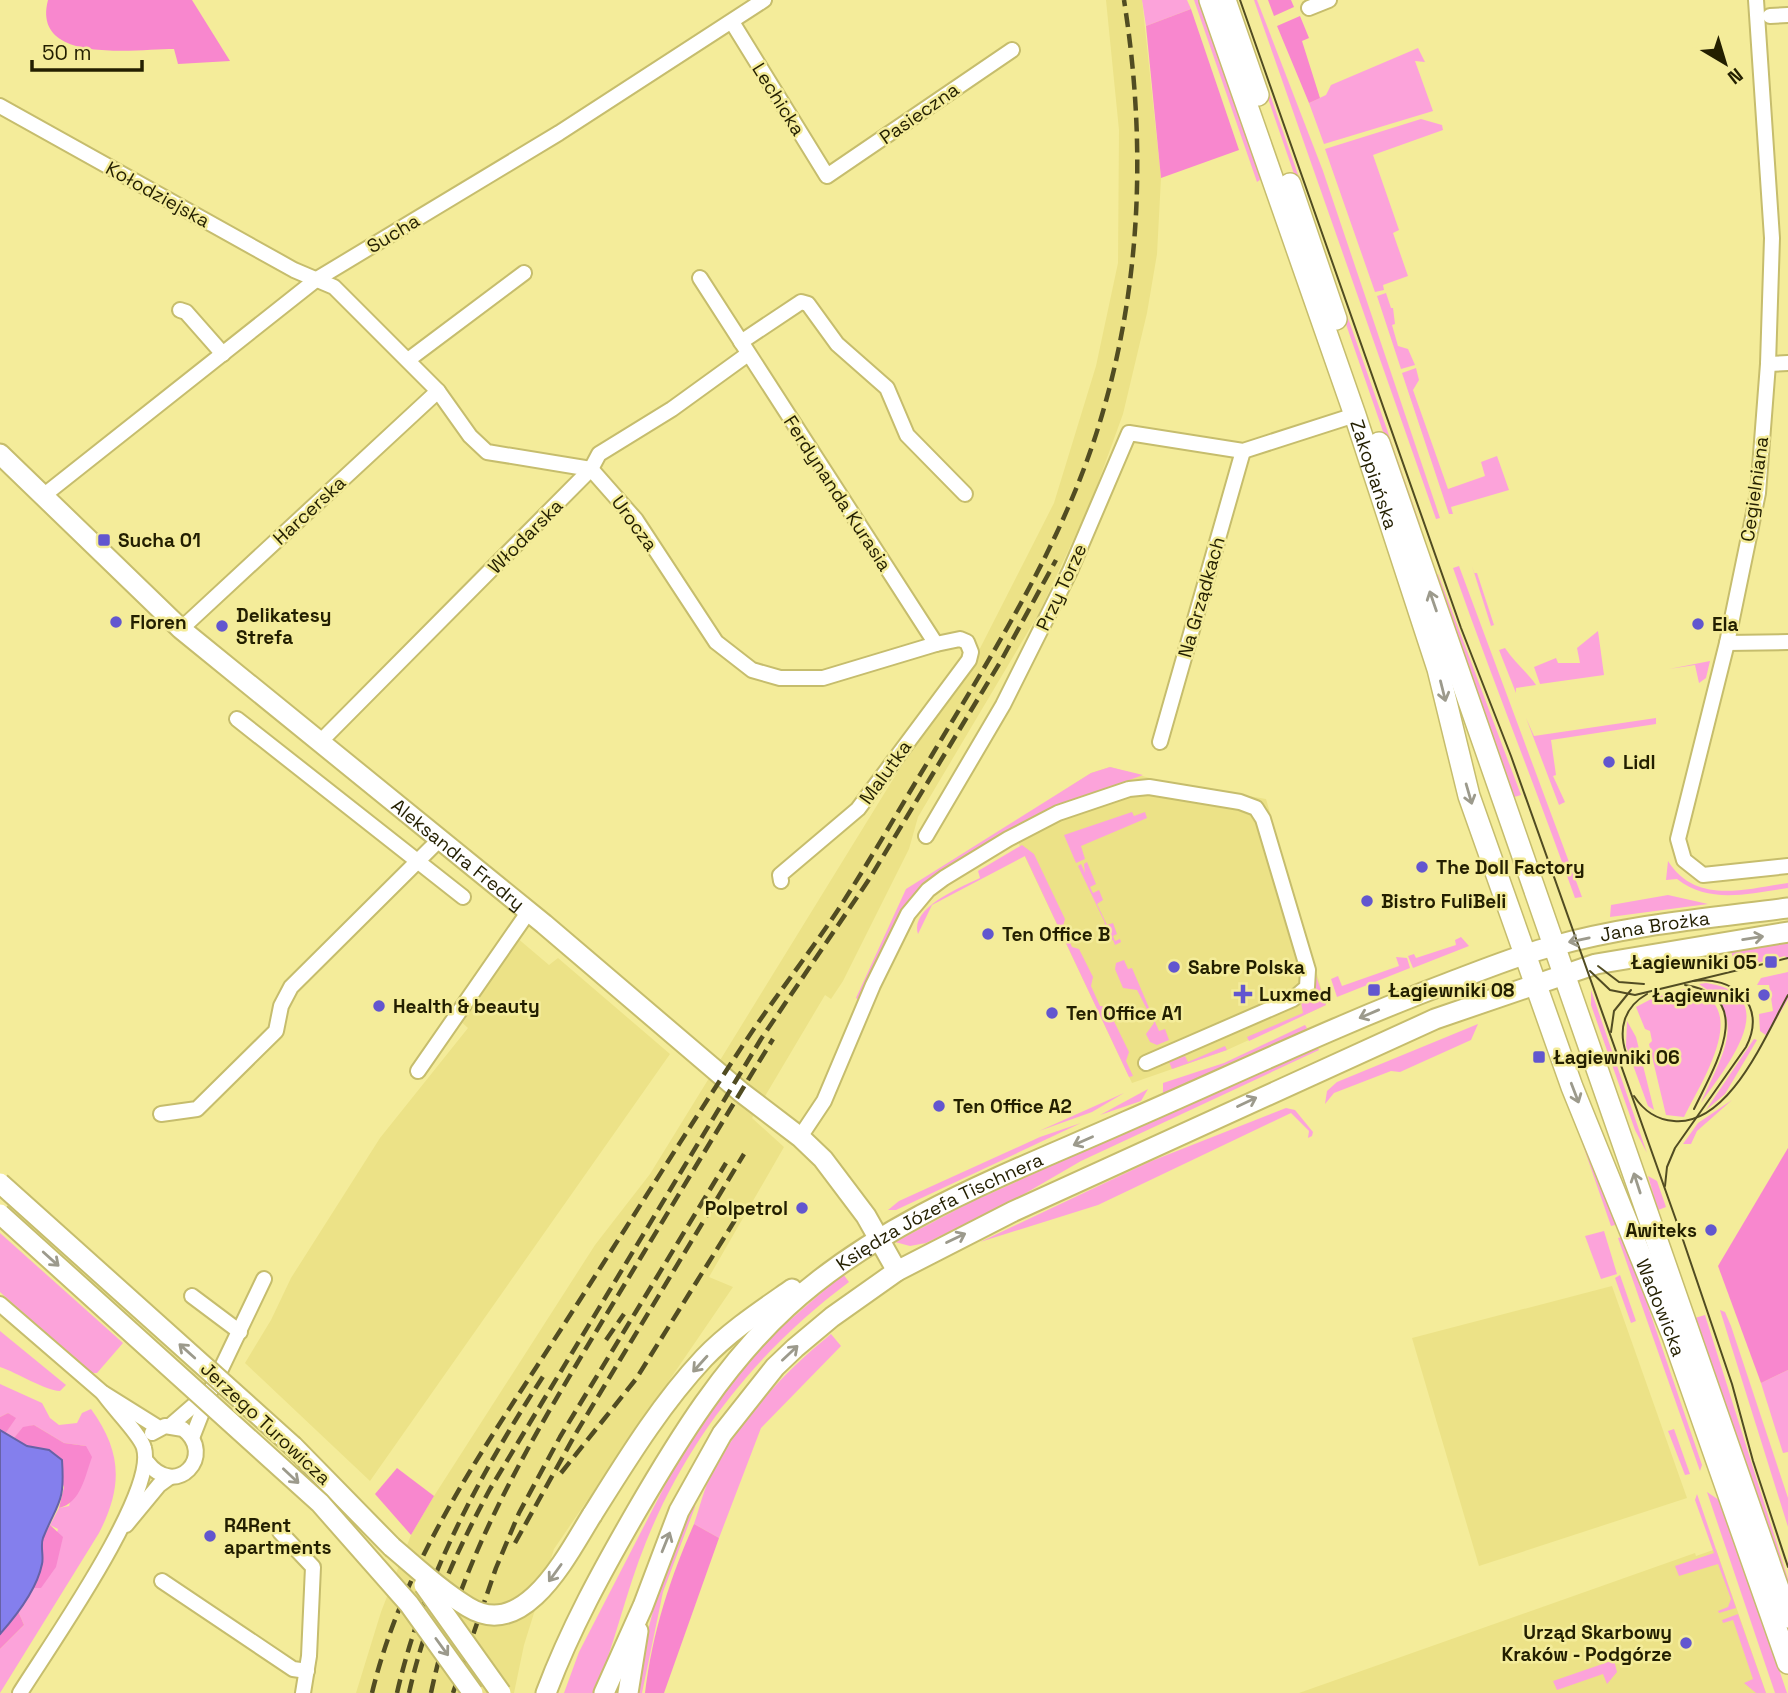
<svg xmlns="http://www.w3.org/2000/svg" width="1788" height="1693" font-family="'Space Grotesk',sans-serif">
<rect width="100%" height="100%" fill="#f4ec9a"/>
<g fill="#ece287">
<polygon points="1106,0 1142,0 1161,178 1157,254 1147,313 1123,414 1091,502 1039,613 918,817 909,849 843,981 831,999 825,995 752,1118 784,1147 709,1277 733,1287 554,1549 524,1645 514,1693 356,1693 381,1612 411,1535 434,1496 595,1245 650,1174 908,755 970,668 1054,503 1096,366 1118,263 1119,130"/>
<polygon points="1110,767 1157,780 1266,799 1326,1005 1227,1050 1132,1083 1010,825 1091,773"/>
<polygon points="516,937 549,965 558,958 670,1054 370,1481 245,1363 271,1320 291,1278 380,1138 468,1028 458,1019"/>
<polygon points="1612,1286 1687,1498 1479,1566 1412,1338"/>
<polygon points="1716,1549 1766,1693 1299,1693 1695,1553 1696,1556"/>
</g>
<g fill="#fca3da">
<polygon points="1142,0 1187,0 1191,9 1146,26"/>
<polygon points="1194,0 1201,0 1264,177 1257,182"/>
<polygon points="1234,0 1237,0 1420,524 1415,524"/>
<polygon points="1254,0 1257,0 1323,171 1440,518 1436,519"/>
<polygon points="1418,48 1425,62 1415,61 1433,111 1324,144 1309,103 1326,95 1331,85"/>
<polygon points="1421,119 1442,125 1443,130 1373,155 1399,230 1393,233 1408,276 1383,285 1384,290 1375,292 1325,149"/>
<polygon points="1386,293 1391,308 1393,308 1395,324 1392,325 1398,346 1408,349 1415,365 1401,369 1377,296"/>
<polygon points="1416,368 1419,380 1413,390 1448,489 1485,476 1481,462 1497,456 1509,490 1451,507 1453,514 1449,514 1402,373"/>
<path d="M1459,566L1582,897L1575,898C1536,788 1492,679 1453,568Z"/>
<polygon points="1472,566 1474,573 1477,573 1494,625 1491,626"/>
<polygon points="1438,574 1521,795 1511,798 1436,576"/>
<polygon points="1598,631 1604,675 1540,684 1534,667 1556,658 1558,663 1580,663 1577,648"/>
<path d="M1505,648C1515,663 1527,672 1536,685L1516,688V693L1499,650Z"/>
<polygon points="1710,661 1706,678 1699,683 1695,665 1669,669"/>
<polygon points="1526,718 1534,736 1656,718 1656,724 1551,740 1556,775 1553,776 1565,802 1559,805"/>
<polygon points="1110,767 1143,775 1039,813 928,879 901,909 859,1000 856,998 906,889 1091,773"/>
<polygon points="1132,812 1134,816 1145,812 1147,818 1081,846 1085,859 1076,863 1064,835"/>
<path d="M1022,845L1034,854L1065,919L1063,926L1072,947L1079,949L1093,977L1091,986L1100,1006L1107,1007L1129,1052L1126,1061L1133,1076L1129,1077L1025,856L932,905L918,934C909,907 964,886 980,878L978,871Z"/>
<path d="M1668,861C1696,905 1744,889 1788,883V888C1750,893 1710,905 1677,879L1666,880Z"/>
<polygon points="1087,862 1096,884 1090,887 1093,893 1099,890 1103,900 1097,904 1107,925 1113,923 1117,934 1113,936 1115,941 1120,939 1121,942 1115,945 1113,940 1102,942 1098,935 1105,923 1078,866 1081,864 1085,873 1084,864"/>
<polygon points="1668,895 1708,904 1610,917 1611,905"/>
<polygon points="1461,937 1469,946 1413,968 1408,956 1414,954 1416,958 1456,945 1455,940"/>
<polygon points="1788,941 1788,960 1785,956 1736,968 1731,951"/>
<polygon points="1396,957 1407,958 1410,968 1337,997 1331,979 1338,976 1342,986 1399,966"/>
<polygon points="1124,960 1128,969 1132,968 1159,1031 1165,1029 1169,1040 1157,1045 1150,1042 1146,1034 1154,1023 1137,990 1123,988 1115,969 1116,963"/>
<polygon points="1312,964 1326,1005 1249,1041 1247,1037 1303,1013 1301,1002 1315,985"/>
<polygon points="1788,972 1788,999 1767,1036 1760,1031 1759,1014 1773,1011 1769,985 1757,985 1761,978"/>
<path d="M1706,983C1788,995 1724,1069 1701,1103C1720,1058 1751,1017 1699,984Z"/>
<path d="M1684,989C1757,999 1701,1082 1684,1117L1666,1115L1649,1044L1652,1041L1650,1031L1645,1029L1636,1007L1657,996Z"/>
<polygon points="1591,990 1647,1153 1635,1130 1591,1005"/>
<polygon points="1627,1021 1636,1037 1654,1110 1648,1106 1626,1046"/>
<polygon points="1478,1024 1471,1040 1400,1072 1391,1071 1334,1093 1325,1104 1327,1091 1337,1082"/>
<polygon points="1305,1025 1307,1028 1298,1035 1163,1093 1163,1083 1224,1063"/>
<polygon points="1754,1039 1757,1040 1725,1094 1706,1110"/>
<polygon points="1225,1046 1227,1050 1172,1069 1169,1062 1185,1056 1188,1062"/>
<polygon points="1317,1046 1319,1050 1081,1161 1012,1201 926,1243 910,1246 895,1242 969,1203"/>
<polygon points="1148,1089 1141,1101 1100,1115"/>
<polygon points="1124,1093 1092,1112 1039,1131"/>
<polygon points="1732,1100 1697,1131 1691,1144 1683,1144 1698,1123"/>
<polygon points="1286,1108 1295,1110 1313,1132 1312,1136 1308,1138 1309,1131 1291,1113 1098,1205 980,1242 1149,1162"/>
<polygon points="1081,1123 896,1210 888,1210 899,1201 1040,1137"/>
<polygon points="1577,1128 1581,1135 1619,1224 1611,1226"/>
<polygon points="1648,1176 1657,1181 1666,1207 1658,1210"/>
<polygon points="1662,1224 1695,1318 1705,1315 1788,1579 1788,1595"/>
<polygon points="1604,1231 1617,1274 1601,1279 1585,1236"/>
<polygon points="0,1233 123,1343 97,1373 91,1373 0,1292"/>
<polygon points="1624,1236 1702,1465 1700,1471 1618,1238"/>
<path d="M843,1274L849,1282C759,1349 688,1437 646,1542C626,1591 615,1643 595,1693H564L579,1652L691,1435L719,1396L768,1339Z"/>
<polygon points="1620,1275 1636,1321 1631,1323 1615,1278"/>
<polygon points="1720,1310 1725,1312 1731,1326 1788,1498 1788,1527"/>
<path d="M0,1331L66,1385L60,1391C44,1390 18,1373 0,1367Z"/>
<path d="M831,1334L841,1346L761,1428L719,1538L694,1524C700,1507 704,1488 712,1473C740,1420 785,1371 831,1334Z"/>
<polygon points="1788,1370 1788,1452 1783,1453 1761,1383"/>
<path d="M0,1384L42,1403L50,1418L59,1425L77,1423L82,1413L91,1409C122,1452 123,1486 99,1533L0,1693V1649L24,1625L18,1611L32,1588L41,1587L58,1529L50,1525L59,1508L69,1506L86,1446L64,1443L34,1425L23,1428L14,1438L5,1434L15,1418L8,1413L0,1417Z"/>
<polygon points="1674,1429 1690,1474 1685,1475 1668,1431"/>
<polygon points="1707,1492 1722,1502 1787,1693 1775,1693"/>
<polygon points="1697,1494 1736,1608 1719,1613 1718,1611 1728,1607 1731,1599 1718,1564 1679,1576 1675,1566 1714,1553 1695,1500"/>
<path d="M696,1495L695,1507L663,1592L642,1693H636C648,1615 665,1567 696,1495Z"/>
<polygon points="1738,1614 1766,1693 1756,1693 1744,1683 1753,1679 1733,1620 1723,1623 1722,1620"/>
<polygon points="1614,1660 1617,1672 1607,1684 1603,1674 1557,1690 1553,1681"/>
</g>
<g fill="#f887ce">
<path d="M48,0H192L230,61L178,64L174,49C136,49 31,65 48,0Z"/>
<polygon points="1268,0 1291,0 1294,7 1274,16"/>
<polygon points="1191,9 1239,150 1161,178 1146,26"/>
<polygon points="1300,16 1309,38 1302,41 1320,98 1309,103 1277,26"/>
<polygon points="1788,1148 1788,1370 1761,1383 1718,1266"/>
<polygon points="8,1413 16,1418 5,1434 0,1430 0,1417"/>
<path d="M34,1425L64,1443L86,1446L92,1457C85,1476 81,1503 59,1508L64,1487L49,1451L27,1446L14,1438L23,1427Z"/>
<polygon points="397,1468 434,1496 411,1535 375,1494"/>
<path d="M694,1524L719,1538L664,1693H645C652,1633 670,1578 694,1524Z"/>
<polygon points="50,1525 63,1537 56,1567 41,1588 32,1588 42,1564 42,1540"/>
<polygon points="18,1611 24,1625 0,1649 0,1634"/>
</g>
<path fill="#847fed" stroke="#6762a6" stroke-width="2" d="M0,1430L27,1446L49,1450L62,1460C65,1504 58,1501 43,1538C40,1546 44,1556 42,1564C37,1589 16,1616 0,1634Z"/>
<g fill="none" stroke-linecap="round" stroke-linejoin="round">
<defs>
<g id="street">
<polyline points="1756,0 1772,238 1768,364 1758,493 1727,643 1678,839 1684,860 1703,875 1788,866"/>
<polyline points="1309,8 1329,0"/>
<polyline points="1770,16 1788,15"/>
<polyline points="732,22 827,176 1012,50"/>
<polyline points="0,106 294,270 334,287 438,391 470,436 487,452 591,469 636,520 716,642 752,670 780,678 823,678 936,644 960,639 967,642 971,652 969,660 858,809 780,875 781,881"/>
<polyline points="700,278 936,644"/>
<polyline points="180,310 186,312 223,354"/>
<polyline points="741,342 801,302 808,304 837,344 887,388 907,435 965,494"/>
<polyline points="408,360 524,273"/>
<polyline points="1768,364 1788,363"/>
<polyline points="43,496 317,279 559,133 764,0"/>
<polyline points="181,629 438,391"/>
<polyline points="1727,643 1788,642"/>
<polyline points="237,719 463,897"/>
<polyline points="320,742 591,469 599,454 672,409 748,354"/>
<polyline points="1160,742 1243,451"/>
<polyline points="926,836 1003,705 1070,571 1129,433 1243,451 1355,415"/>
<polyline points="418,1071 529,911"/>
<polyline points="161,1114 197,1109 276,1031 281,1006 291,987 440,839"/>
<polyline points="800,1137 824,1101 873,985 908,914 928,890 944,878 1008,839 1058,813 1129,789 1149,787 1240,802 1256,808 1263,819 1308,970 1307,987 1293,999 1146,1063"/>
<polyline points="192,1296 240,1332"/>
<polyline points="0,1304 103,1393 159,1428"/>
<polyline points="171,1425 209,1392"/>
<polyline points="192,1438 210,1392 264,1279"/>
<path d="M147,1462C176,1500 217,1455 183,1429L165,1426L152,1433"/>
<polyline points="126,1525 159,1485 170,1477"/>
<polyline points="280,1532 313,1567 309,1656 303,1693"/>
<polyline points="162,1581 293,1669 307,1671"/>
<path d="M20,1693C48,1648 157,1494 144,1448C141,1435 112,1407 103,1393"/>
</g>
<g id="secondary">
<path id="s1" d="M0,454L181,629L544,924L741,1092L800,1137L823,1159L866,1216L897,1271"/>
<polyline points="293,1446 392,1547"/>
<path d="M592,1515C626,1461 660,1405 704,1358C730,1331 762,1310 792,1289"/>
<path id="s2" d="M546,1693C570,1629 602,1571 636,1512C679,1438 724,1365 787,1307C883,1219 1010,1173 1127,1121C1233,1075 1339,1024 1448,983C1482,970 1516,956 1550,947C1627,925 1710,918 1788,908"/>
<polyline points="604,1693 643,1606 679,1511 722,1434 775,1367 795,1348 832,1317 897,1271 1012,1212 1435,1019 1596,964 1788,932"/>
<polyline points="628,1693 638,1631"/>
</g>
<g id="primary">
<path id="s3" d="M1210,0L1355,415L1438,669L1469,796L1572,1087L1673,1336L1788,1663"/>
<polyline points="1225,0 1258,95"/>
<polyline points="1290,184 1336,319"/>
<path d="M1379,443C1513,835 1650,1226 1788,1617"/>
</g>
</defs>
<use href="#street" stroke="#c6bd6d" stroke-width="18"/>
<use href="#secondary" stroke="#c6bd6d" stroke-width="23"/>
<use href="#primary" stroke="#c6bd6d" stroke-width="24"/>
<use href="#street" stroke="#fff" stroke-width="14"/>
<use href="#secondary" stroke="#fff" stroke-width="19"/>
<use href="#primary" stroke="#fff" stroke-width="21"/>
<g stroke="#514c22" stroke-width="2">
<polyline points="1240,0 1461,628 1511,756 1681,1234 1732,1384 1753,1461 1788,1567"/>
<polyline points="1598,966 1619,982 1644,984"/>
<polyline points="1590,971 1610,990 1635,995 1788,958"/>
<path d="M1685,985C1760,996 1712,1071 1694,1109"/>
<polyline points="1611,1032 1614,1011 1631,990"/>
<path d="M1626,1053C1618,1029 1624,1007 1647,994"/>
<path d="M1634,1096C1643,1110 1657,1120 1674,1121C1729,1126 1765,1036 1788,995"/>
<path d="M1665,1186L1667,1167L1675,1148L1746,1047C1768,1005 1733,975 1693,981"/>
</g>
<g stroke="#514c22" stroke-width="4.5" stroke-dasharray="14 7" stroke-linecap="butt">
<polyline points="606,1340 624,1314"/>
<polyline points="561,1473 636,1379 737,1217"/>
<polyline points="515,1543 576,1433 744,1154"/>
<path d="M372,1693C405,1556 490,1440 565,1323C625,1230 684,1135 745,1042C775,997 808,955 838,910C871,859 901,806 932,755C997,646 1066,538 1102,415C1142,279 1146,139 1124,0"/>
<path d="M397,1693C423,1579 481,1472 544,1375"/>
<path d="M409,1693C425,1621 455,1554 490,1489L761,1039L870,878L1002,659L1056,560"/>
<path d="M431,1693C460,1555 532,1439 603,1320C660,1226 716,1132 773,1039"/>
<polyline points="453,1693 496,1568 519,1513 560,1437 726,1163"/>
</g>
<defs>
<g id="secondary-bridge">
<polyline points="0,1183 293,1446"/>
<polyline points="0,1214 320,1503 409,1604 473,1693"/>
<path d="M392,1547C417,1568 440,1590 468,1607C525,1642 568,1553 592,1515"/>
<polyline points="424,1585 501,1693"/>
</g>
</defs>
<use href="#secondary-bridge" stroke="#c6bd6d" stroke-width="23" stroke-linecap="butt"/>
<use href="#secondary-bridge" stroke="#fff" stroke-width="19"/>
</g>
<defs><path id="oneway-shaft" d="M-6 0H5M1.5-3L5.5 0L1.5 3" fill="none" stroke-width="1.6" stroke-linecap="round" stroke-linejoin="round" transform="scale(1.75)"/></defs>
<g stroke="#9c9a8c">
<use href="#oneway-shaft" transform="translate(1433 601) rotate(-109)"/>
<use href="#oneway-shaft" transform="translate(1443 691) rotate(76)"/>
<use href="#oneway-shaft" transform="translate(1469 794) rotate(74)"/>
<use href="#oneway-shaft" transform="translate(1753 938) rotate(-9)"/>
<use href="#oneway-shaft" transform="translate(1579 940) rotate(168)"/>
<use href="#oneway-shaft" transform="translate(1369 1014) rotate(157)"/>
<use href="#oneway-shaft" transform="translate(1575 1093) rotate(69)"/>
<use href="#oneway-shaft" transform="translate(1247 1102) rotate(-25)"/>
<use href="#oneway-shaft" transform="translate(1083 1141) rotate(156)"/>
<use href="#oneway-shaft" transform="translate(1637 1183) rotate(-108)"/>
<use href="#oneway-shaft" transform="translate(956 1238) rotate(-26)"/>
<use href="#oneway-shaft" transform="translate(51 1259) rotate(42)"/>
<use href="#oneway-shaft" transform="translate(187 1351) rotate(-138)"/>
<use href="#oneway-shaft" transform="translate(790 1353) rotate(-43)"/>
<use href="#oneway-shaft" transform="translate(700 1364) rotate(132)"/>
<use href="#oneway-shaft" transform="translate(291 1476) rotate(43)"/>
<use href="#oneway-shaft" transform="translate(666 1542) rotate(-68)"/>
<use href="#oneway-shaft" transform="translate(555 1573) rotate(126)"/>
<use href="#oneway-shaft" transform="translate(442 1647) rotate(54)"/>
</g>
<g fill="#6256cf" stroke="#f4ec9a" stroke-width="2.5">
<rect x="97" y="533" width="14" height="14" rx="3.5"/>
<circle cx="116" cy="622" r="7"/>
<circle cx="1698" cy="624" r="7"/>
<circle cx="222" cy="626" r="7"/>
<circle cx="1609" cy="762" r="7"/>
<circle cx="1422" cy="867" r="7"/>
<circle cx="1367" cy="901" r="7"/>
<circle cx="988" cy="934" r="7"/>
<rect x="1764" y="955" width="14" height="14" rx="3.5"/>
<circle cx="1174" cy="967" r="7"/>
<rect x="1367" y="983" width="14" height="14" rx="3.5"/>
<path d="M1239.5 983.5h7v7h7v7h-7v7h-7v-7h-7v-7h7z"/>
<circle cx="1764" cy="995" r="7"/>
<circle cx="379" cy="1006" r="7"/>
<circle cx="1052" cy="1013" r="7"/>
<rect x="1532" y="1050" width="14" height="14" rx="3.5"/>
<circle cx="939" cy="1106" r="7"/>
<circle cx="802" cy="1208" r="7"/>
<circle cx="1711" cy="1230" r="7"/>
<circle cx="210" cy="1536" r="7"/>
<circle cx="1686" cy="1643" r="7"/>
</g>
<g text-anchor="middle" stroke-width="5" stroke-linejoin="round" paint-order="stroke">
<g font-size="19" fill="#231f00" stroke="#f4ec9a">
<text transform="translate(779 99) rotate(58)" y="7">Lechicka</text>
<text transform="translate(919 113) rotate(-35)" y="7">Pasieczna</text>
<text transform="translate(158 194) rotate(29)" y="7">Kołodziejska</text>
<text transform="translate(393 233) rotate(-31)" y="7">Sucha</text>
<text dy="7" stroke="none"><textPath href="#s3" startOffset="502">Zakopiańska</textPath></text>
<text transform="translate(1754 489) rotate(-82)" y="7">Cegielniana</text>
<text transform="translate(838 493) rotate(57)" y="7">Ferdynanda Kurasia</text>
<text transform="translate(309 510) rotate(-43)" y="7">Harcerska</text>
<text transform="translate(635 523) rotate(54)" y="7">Urocza</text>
<text transform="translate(525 536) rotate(-45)" y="7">Włodarska</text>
<text transform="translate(1061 587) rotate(-65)" y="7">Przy Torze</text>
<text transform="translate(1201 597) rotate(-74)" y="7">Na Grządkach</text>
<text transform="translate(885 772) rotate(-54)" y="7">Malutka</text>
<text dy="7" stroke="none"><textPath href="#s1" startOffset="609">Aleksandra Fredry</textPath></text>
<text dy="7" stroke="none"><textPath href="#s2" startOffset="1412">Jana Brożka</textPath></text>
<text dy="7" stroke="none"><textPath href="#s2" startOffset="639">Księdza Józefa Tischnera</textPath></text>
<text dy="7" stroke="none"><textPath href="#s3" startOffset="1384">Wadowicka</textPath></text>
<text transform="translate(266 1423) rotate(43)" y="7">Jerzego Turowicza</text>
</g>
<g font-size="19" font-weight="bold" fill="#231f00" stroke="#f4ec9a" text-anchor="start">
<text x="118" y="547">Sucha 01</text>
<text x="236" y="622">Delikatesy<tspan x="236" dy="22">Strefa</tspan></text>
<text x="130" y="629">Floren</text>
<text x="1712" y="631">Ela</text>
<text x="1623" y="769">Lidl</text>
<text x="1436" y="874">The Doll Factory</text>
<text x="1381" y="908">Bistro FuliBeli</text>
<text x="1002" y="941">Ten Office B</text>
<text x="1757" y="969" text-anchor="end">Łagiewniki 05</text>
<text x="1188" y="974">Sabre Polska</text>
<text x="1388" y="997">Łagiewniki 08</text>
<text x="1259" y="1001">Luxmed</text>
<text x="1750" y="1002" text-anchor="end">Łagiewniki</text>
<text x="393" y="1013">Health &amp; beauty</text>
<text x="1066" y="1020">Ten Office A1</text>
<text x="1553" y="1064">Łagiewniki 06</text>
<text x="953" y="1113">Ten Office A2</text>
<text x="788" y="1215" text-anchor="end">Polpetrol</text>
<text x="1697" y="1237" text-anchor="end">Awiteks</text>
<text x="224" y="1532">R4Rent<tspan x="224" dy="22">apartments</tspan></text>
<text x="1672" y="1639" text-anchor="end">Urząd Skarbowy<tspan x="1672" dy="22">Kraków - Podgórze</tspan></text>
</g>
</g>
<g transform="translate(1725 63) rotate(142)" stroke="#f4ec9a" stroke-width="5" paint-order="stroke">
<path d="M0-5L12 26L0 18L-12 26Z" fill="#231f00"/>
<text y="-10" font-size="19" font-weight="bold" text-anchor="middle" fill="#231f00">N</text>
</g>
<path d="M32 60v10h110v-10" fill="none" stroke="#231f00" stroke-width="3.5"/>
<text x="42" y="60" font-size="21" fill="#231f00" stroke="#f4ec9a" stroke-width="5" paint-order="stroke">50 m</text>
</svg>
